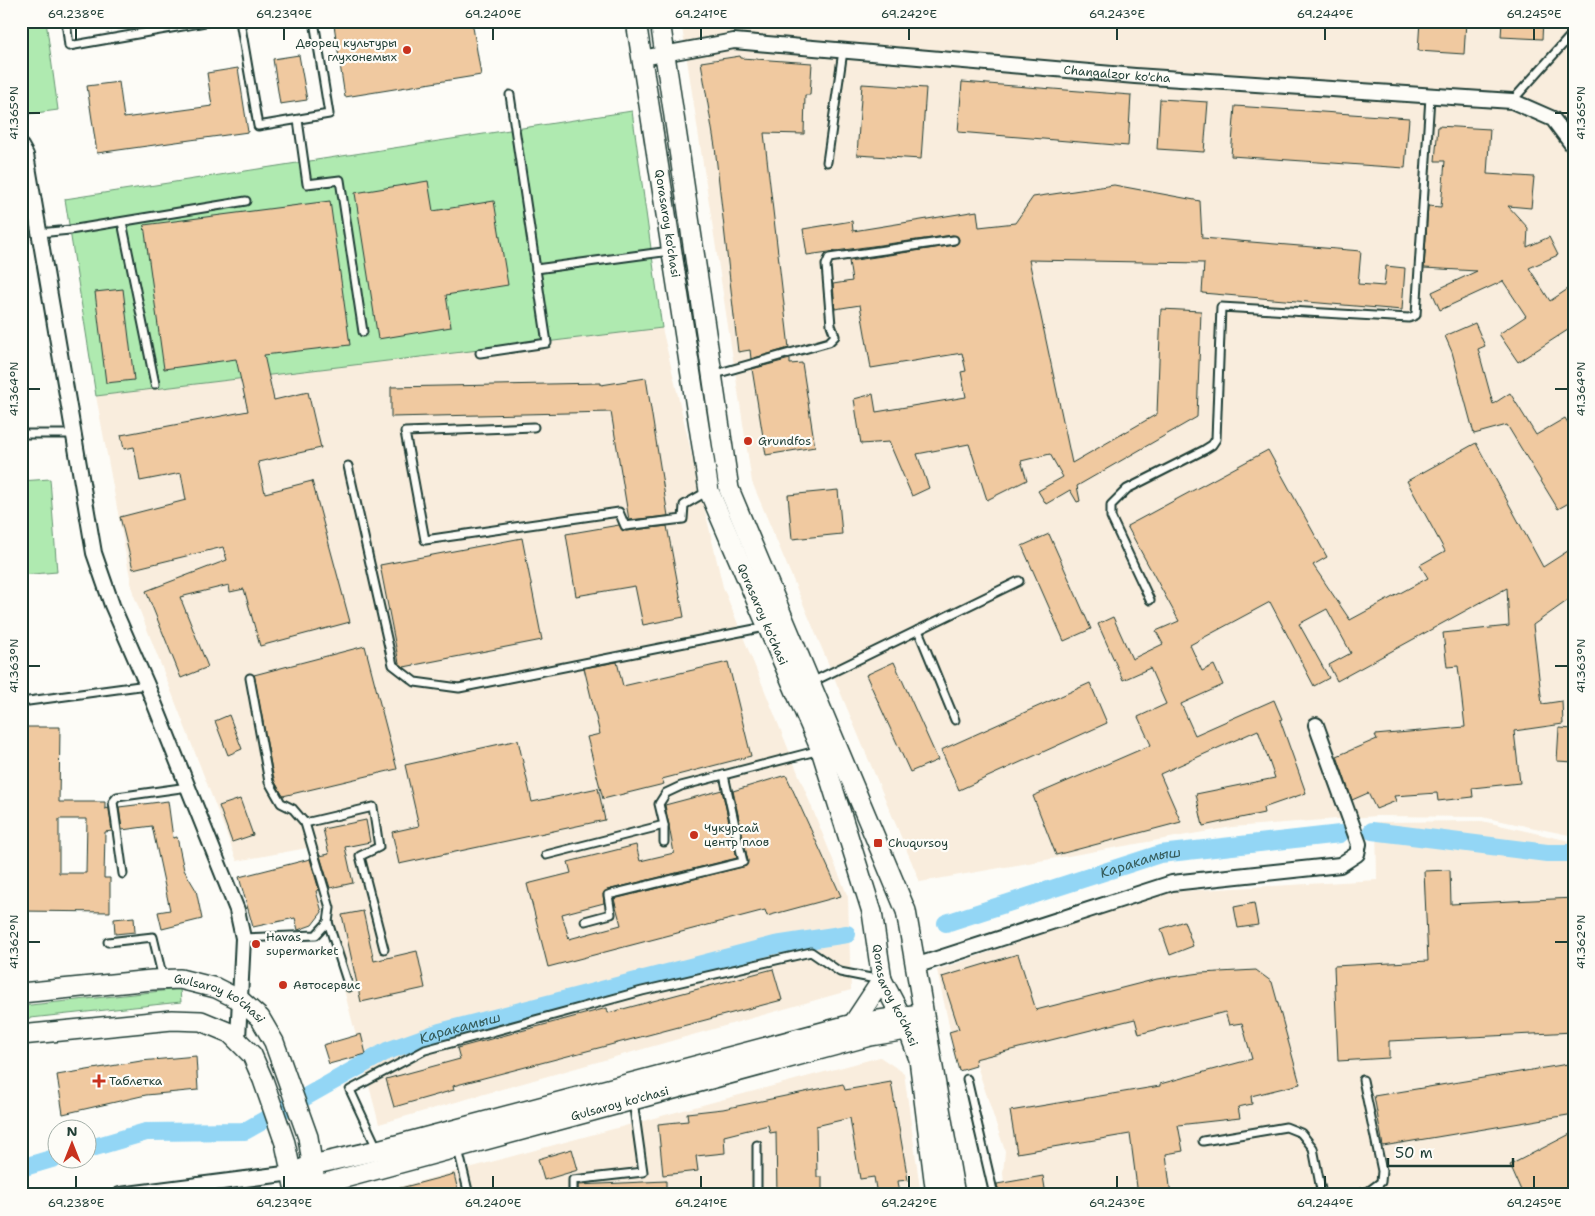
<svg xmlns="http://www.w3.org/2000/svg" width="1595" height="1216" font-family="'Shantell Sans',sans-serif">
<rect width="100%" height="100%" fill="#fdfcf7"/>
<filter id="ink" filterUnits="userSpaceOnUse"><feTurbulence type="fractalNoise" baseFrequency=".02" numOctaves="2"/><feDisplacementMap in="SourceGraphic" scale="10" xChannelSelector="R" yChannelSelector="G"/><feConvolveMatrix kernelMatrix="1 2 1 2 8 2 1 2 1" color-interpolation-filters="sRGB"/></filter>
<g filter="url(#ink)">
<g fill="#f9eddd">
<polygon points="681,21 1574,21 1574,836 1482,817 1377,816 1232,827 920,882 752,482"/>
<polygon points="662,328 723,587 848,897 851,990 379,1124 307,848 237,861 133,593 96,396"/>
<polygon points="1482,821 1574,842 1574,1195 1005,1195 1003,1173 1005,1151 977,1066 959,1071 937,970 1165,892 1377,880 1376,822"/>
<polygon points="880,1057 904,1073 921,1195 369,1195"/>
</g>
<g fill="#afeab0" stroke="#679472">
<polygon points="21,21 46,21 58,110 21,115"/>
<polygon points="632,111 662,328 96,396 65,199"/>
<polygon points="50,479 57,572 21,575 21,481"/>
<polygon points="180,989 181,1002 21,1019 21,1006"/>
<polygon points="251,1188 250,1195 201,1195"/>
</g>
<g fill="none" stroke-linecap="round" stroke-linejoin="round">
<g stroke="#93d6f5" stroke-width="18">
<polyline points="1372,831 1547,853 1574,853"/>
<path id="s1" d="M946,923L1160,854L1340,834"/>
<path id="s2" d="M88,1149L146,1132L245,1131L387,1051L440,1032L775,945L847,934"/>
<polyline points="21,1168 58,1157"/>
</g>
</g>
<g fill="#f0c9a0" stroke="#1f3d34" fill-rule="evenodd">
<polygon points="358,21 472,21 481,75 345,97 334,25"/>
<polygon points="1420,21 1466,21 1464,54 1418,51"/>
<polygon points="1502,21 1543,21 1542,39 1501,37"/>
<polygon points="299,55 307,100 280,104 273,59"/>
<polygon points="740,56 741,58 812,63 810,95 805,95 804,134 764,133 789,348 751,359 750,350 738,352 715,147 701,62"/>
<polygon points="238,68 248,132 97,153 87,86 119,82 124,118 212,106 207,73"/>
<polygon points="962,82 1131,95 1128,146 958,132"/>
<polygon points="862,84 926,88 921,159 857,155"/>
<polygon points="1160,99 1208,102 1204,152 1157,149"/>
<polygon points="1235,106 1409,118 1405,168 1231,156"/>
<polygon points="1438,126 1490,129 1487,174 1534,177 1531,208 1508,206 1528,228 1527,247 1549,237 1558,255 1529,268 1550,301 1574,285 1574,326 1518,362 1499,334 1526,316 1503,281 1440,310 1432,292 1477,271 1424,268 1428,206 1441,207 1445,161 1435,161"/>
<polygon points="428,181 433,211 494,201 508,285 446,295 451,327 378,339 355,193"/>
<polygon points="1114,185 1200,201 1202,238 1361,251 1358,284 1384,286 1386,266 1405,268 1402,310 1202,293 1204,263 1029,260 1072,463 1157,414 1161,309 1201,311 1197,417 1077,486 1080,501 1077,502 1070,490 1046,504 1038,491 1063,477 1050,454 1021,461 1027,480 987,500 969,444 917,454 929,488 912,496 889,442 861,444 854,399 873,394 876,412 966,397 961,372 966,371 962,353 871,368 860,305 835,309 833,284 852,281 849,261 955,245 959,239 953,235 807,255 803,229 852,221 853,231 977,211 979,227 1015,223 1033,197"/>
<polygon points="330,201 350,345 264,355 274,400 308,392 321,448 258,462 265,493 312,481 350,622 260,646 244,589 230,592 229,585 180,597 208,667 181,678 146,591 227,560 223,547 133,569 120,517 186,500 181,473 140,481 134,447 124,449 121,435 248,411 236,359 164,369 144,225"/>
<polygon points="123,289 134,380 106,383 95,292"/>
<polygon points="1475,323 1485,346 1478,349 1493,404 1510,393 1536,435 1565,418 1574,432 1574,500 1558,509 1507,425 1474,434 1452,352 1445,336"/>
<polygon points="790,359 790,364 802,363 815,447 766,455 752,369"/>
<polygon points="646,378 668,516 629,520 611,412 391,417 391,387 601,383 601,385"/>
<polygon points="1476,443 1543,567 1574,547 1574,596 1533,625 1542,704 1562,701 1563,724 1514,731 1520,783 1472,788 1473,797 1438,801 1437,793 1394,796 1396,801 1376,809 1368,793 1352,800 1337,756 1377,739 1375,735 1465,727 1458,666 1447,667 1443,633 1509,626 1507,588 1337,681 1329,665 1351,653 1327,609 1299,624 1329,678 1314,686 1270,602 1190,645 1202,671 1214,665 1223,685 1181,704 1195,735 1274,700 1282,719 1280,720 1306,793 1263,808 1264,813 1203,826 1196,794 1275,778 1258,730 1160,774 1181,822 1056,855 1033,796 1151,745 1138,717 1166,704 1150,668 1123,680 1098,624 1113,617 1132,659 1163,644 1156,631 1179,621 1127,526 1268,450 1327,557 1313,565 1350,620 1428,578 1420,565 1445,551 1407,481"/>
<polygon points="838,490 842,534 792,539 788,495"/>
<polygon points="619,525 626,531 667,526 684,617 643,625 635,586 576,596 566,534"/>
<polygon points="1049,534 1091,629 1064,641 1022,546"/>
<polygon points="522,538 542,640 404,667 399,663 380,565"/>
<polygon points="365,646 397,769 283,796 275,782 272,770 254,675"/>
<polygon points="617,662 623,686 728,662 751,756 662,779 664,784 603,799 587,737 600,734 584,668"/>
<polygon points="894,662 938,760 910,772 866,675"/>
<polygon points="1090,683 1107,723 959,790 941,750"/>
<polygon points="229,715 242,749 228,755 215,721"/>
<path d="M25,727H60L59,802H105V809L109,808L112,831L105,832L104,878H110V912L21,911V875H24ZM59,819H87L86,873H59Z"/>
<polygon points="1559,728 1574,729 1574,762 1557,761"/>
<polygon points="518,740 532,802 598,788 605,820 399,864 392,832 419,826 405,765"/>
<polygon points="786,775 841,896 767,916 765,910 548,967 527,884 571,873 568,862 636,845 640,861 674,853 665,805 722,790 737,858 607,890 603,894 604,903 562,914 569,939 621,925 614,899 746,866 748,861 733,791"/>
<polygon points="240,799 253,835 232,842 219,806"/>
<polygon points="168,801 173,838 177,837 184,870 196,890 202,919 162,929 158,912 170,910 152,826 122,830 119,807"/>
<polygon points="366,820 370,842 345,847 353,883 330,888 320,856 329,854 323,829"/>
<polygon points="310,859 319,890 316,891 322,912 312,925 298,930 295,918 253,927 239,877"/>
<polygon points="1450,870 1451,904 1574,898 1574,1032 1389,1041 1389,1058 1338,1061 1334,966 1428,961 1424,871"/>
<polygon points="1254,903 1258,925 1238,928 1234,907"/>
<polygon points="363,911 374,961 417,951 425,988 361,1002 342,915"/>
<polygon points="134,917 135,932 115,934 114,919"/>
<polygon points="1184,921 1193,946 1170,955 1161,929"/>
<polygon points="1018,954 1036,1010 1157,979 1201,973 1256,970 1272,982 1300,1084 1251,1096 1252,1104 1238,1107 1240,1118 1178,1125 1183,1151 1166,1154 1171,1195 1138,1195 1130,1134 1017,1153 1010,1111 1160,1086 1160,1084 1252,1059 1242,1023 1229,1025 1225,1012 1139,1034 1135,1019 975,1059 976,1066 959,1071 949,1032 959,1029 942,977"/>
<polygon points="773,969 782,1000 453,1086 454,1090 394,1107 386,1079 460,1059 457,1048 607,1008 608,1013"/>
<polygon points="361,1034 366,1054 329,1064 323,1045"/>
<polygon points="196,1056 198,1090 146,1095 63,1114 57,1075 141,1061"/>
<polygon points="1574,1063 1574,1114 1383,1146 1374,1096"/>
<polygon points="891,1082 908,1180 898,1181 900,1195 877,1195 874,1177 860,1179 850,1118 816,1126 817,1177 822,1177 822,1195 777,1195 776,1132 770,1133 768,1125 724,1136 725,1153 696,1156 698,1171 663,1175 658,1124 688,1121 687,1113 723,1109 843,1084 845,1090"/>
<polygon points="1574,1132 1574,1195 1523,1195 1510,1165"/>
<polygon points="572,1149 578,1170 544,1180 538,1159"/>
<polygon points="454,1174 459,1195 394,1195 393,1190"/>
<polygon points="1043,1176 1046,1195 999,1195 997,1184"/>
<polygon points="666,1181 666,1195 578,1195 578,1185"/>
</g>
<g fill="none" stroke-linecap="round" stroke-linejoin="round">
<defs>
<g id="lane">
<polyline points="66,21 69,46 211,21"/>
<polyline points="240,21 258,126 329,114 314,21"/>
<polyline points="1512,101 1574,32"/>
<polyline points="298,120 307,184 340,180 363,332"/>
<polyline points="827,162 843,51"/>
<polyline points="122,222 155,384"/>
<polyline points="39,233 70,230 246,201"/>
<polyline points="536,269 670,251"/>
<polyline points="480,353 547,343 510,95"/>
<polyline points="712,375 829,342 835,336 831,325 826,265 829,258 954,240"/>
<polyline points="534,427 405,432 425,540 619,512 625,526 683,519 684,505 708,491"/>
<polyline points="21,434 73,434"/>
<polyline points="348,466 393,665 415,682 459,688 765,627"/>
<polyline points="1150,600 1111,517 1111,505 1127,489 1204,450 1212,445 1216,439 1221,307 1409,318 1416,315 1430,97"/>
<polyline points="918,630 955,720"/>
<polyline points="812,682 1019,581"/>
<polyline points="21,702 147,685"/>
<polyline points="305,823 373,807 379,847 360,856 384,949"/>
<polyline points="664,842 664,825 659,804 666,793 681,786 820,750"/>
<polyline points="546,855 664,825"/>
<polyline points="123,874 113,802 117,797 188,787"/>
<polyline points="585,921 611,914 608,895 743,862 724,775"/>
<polyline points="328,922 349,987"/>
<polyline points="243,938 316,935 328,922 330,908 305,823 293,809 281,803 269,782 250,678"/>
<polyline points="108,942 153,937 163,979"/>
<polyline points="967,1079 994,1195"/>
<polyline points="1203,1141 1286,1127 1301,1133 1313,1148 1322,1195"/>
<polyline points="377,1148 350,1090 425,1050 642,991 811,952 840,972 881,980"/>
<polyline points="458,1149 469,1195"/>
<polyline points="573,1195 573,1180 643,1172 633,1101"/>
<polyline points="757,1195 757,1145"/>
<polyline points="1355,1195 1369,1191 1381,1182 1382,1171 1363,1080"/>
</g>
<g id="street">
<path id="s3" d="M642,58L734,41L1135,76L1512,101L1553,119L1574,147"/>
<polyline points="21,146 26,155 94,553 112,605 147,685 237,910 243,938 238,1039"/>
<polyline points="915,966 1172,883 1340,865 1357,854 1359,844 1316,725"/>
<polyline points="120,1195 292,1173"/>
</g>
<g id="secondary">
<path id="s4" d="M636,21L709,491L821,750L872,912L882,980L908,1029L919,1059L936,1195"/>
<polyline points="660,21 729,489 906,911 955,1195"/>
<path id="s5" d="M21,993L152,980L180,979L216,988L240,1000L260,1018L274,1042L308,1137L314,1176"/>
<polyline points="853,1024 882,980"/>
<polyline points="21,1035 172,1020 201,1021 230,1033 252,1055 263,1080 285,1143 296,1195"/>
<path id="s6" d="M292,1173L315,1186L870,1036L919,1028"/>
<polyline points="292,1173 312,1165 378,1150 853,1024 913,1015"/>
</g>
</defs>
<use href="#lane" stroke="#1f3d34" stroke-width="11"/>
<use href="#street" stroke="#1f3d34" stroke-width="18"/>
<use href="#secondary" stroke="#1f3d34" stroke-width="22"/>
<use href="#lane" stroke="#fdfcf7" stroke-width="7"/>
<use href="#street" stroke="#fdfcf7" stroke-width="14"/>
<use href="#secondary" stroke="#fdfcf7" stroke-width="19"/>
</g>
</g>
<path fill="none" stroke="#1f3d34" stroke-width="2" d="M76,28V40M284,28V40M493,28V40M701,28V40M909,28V40M1117,28V40M1325,28V40M1534,28V40M28,113H40M1555,113H1568M28,389H40M1555,389H1568M28,666H40M1555,666H1568M28,942H40M1555,942H1568M76,1176V1188M284,1176V1188M493,1176V1188M701,1176V1188M909,1176V1188M1117,1176V1188M1325,1176V1188M1534,1176V1188"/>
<g fill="#c8321e" stroke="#fdfcf7" stroke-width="2">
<circle cx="407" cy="50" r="5"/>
<circle cx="748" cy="441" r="5"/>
<circle cx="694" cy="835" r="5"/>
<rect x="873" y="838" width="10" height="10" rx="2.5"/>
<circle cx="256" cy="944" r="5"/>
<circle cx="283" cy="985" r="5"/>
<path d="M96.5 1073.5h5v5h5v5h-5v5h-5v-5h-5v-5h5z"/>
</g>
<g text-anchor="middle" stroke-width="4.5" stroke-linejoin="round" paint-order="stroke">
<g font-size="12" fill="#1f3d34" stroke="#fdfcf7" text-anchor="start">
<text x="397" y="47" text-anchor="end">Дворец культуры<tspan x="397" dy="14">глухонемых</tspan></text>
<text x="758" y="445">Grundfos</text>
<text x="704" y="832">Чукурсай<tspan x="704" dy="14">центр плов</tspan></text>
<text x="888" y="847">Chuqursoy</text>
<text x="266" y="941">Havas<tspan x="266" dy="14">supermarket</tspan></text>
<text x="293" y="989">Автосервис</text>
<text x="109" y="1085">Таблетка</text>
</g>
<g font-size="12" fill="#1f3d34" stroke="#fdfcf7">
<text dy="4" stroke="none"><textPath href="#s3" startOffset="478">Changalzor ko'cha</textPath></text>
<text dy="4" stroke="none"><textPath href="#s4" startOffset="205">Qorasaroy ko'chasi</textPath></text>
<text dy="4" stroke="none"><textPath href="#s4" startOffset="610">Qorasaroy ko'chasi</textPath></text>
<text dy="4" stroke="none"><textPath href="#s4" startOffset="1015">Qorasaroy ko'chasi</textPath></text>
<text dy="4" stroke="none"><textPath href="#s5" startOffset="204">Gulsaroy ko'chasi</textPath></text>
<text dy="4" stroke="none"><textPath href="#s6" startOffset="342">Gulsaroy ko'chasi</textPath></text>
</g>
<g font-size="14" font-style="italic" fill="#365c5b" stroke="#fdfcf7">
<text dy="5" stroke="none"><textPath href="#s1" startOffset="204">Каракамыш</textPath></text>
<text dy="5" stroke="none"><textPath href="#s2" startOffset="399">Каракамыш</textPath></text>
</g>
</g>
<rect width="1595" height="1216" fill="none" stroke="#fdfcf7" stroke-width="55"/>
<g transform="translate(72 1144)"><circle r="24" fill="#fdfcf7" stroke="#a4b0a9"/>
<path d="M0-4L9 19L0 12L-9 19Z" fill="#c8321e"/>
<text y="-8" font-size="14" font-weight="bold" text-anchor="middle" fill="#1f3d34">N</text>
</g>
<path d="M1388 1158v8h125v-8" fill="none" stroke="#1f3d34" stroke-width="2.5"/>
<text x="1395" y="1158" font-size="15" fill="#1f3d34" stroke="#fdfcf7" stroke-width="4" paint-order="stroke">50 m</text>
<rect x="28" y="28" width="1540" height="1160" fill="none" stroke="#1f3d34" stroke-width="2"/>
<g font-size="12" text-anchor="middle" fill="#1f3d34">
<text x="76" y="18">69.238°E</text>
<text x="284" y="18">69.239°E</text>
<text x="493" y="18">69.240°E</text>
<text x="701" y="18">69.241°E</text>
<text x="909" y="18">69.242°E</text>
<text x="1117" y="18">69.243°E</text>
<text x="1325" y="18">69.244°E</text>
<text x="1534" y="18">69.245°E</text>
<text transform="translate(14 113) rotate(-90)" y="4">41.365°N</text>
<text transform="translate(1581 113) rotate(-90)" y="4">41.365°N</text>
<text transform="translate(14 389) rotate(-90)" y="4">41.364°N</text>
<text transform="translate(1581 389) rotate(-90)" y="4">41.364°N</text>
<text transform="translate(14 666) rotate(-90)" y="4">41.363°N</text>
<text transform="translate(1581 666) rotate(-90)" y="4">41.363°N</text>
<text transform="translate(14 942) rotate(-90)" y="4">41.362°N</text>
<text transform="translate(1581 942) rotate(-90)" y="4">41.362°N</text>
<text x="76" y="1207">69.238°E</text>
<text x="284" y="1207">69.239°E</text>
<text x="493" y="1207">69.240°E</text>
<text x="701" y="1207">69.241°E</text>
<text x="909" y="1207">69.242°E</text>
<text x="1117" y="1207">69.243°E</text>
<text x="1325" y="1207">69.244°E</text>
<text x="1534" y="1207">69.245°E</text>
</g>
</svg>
